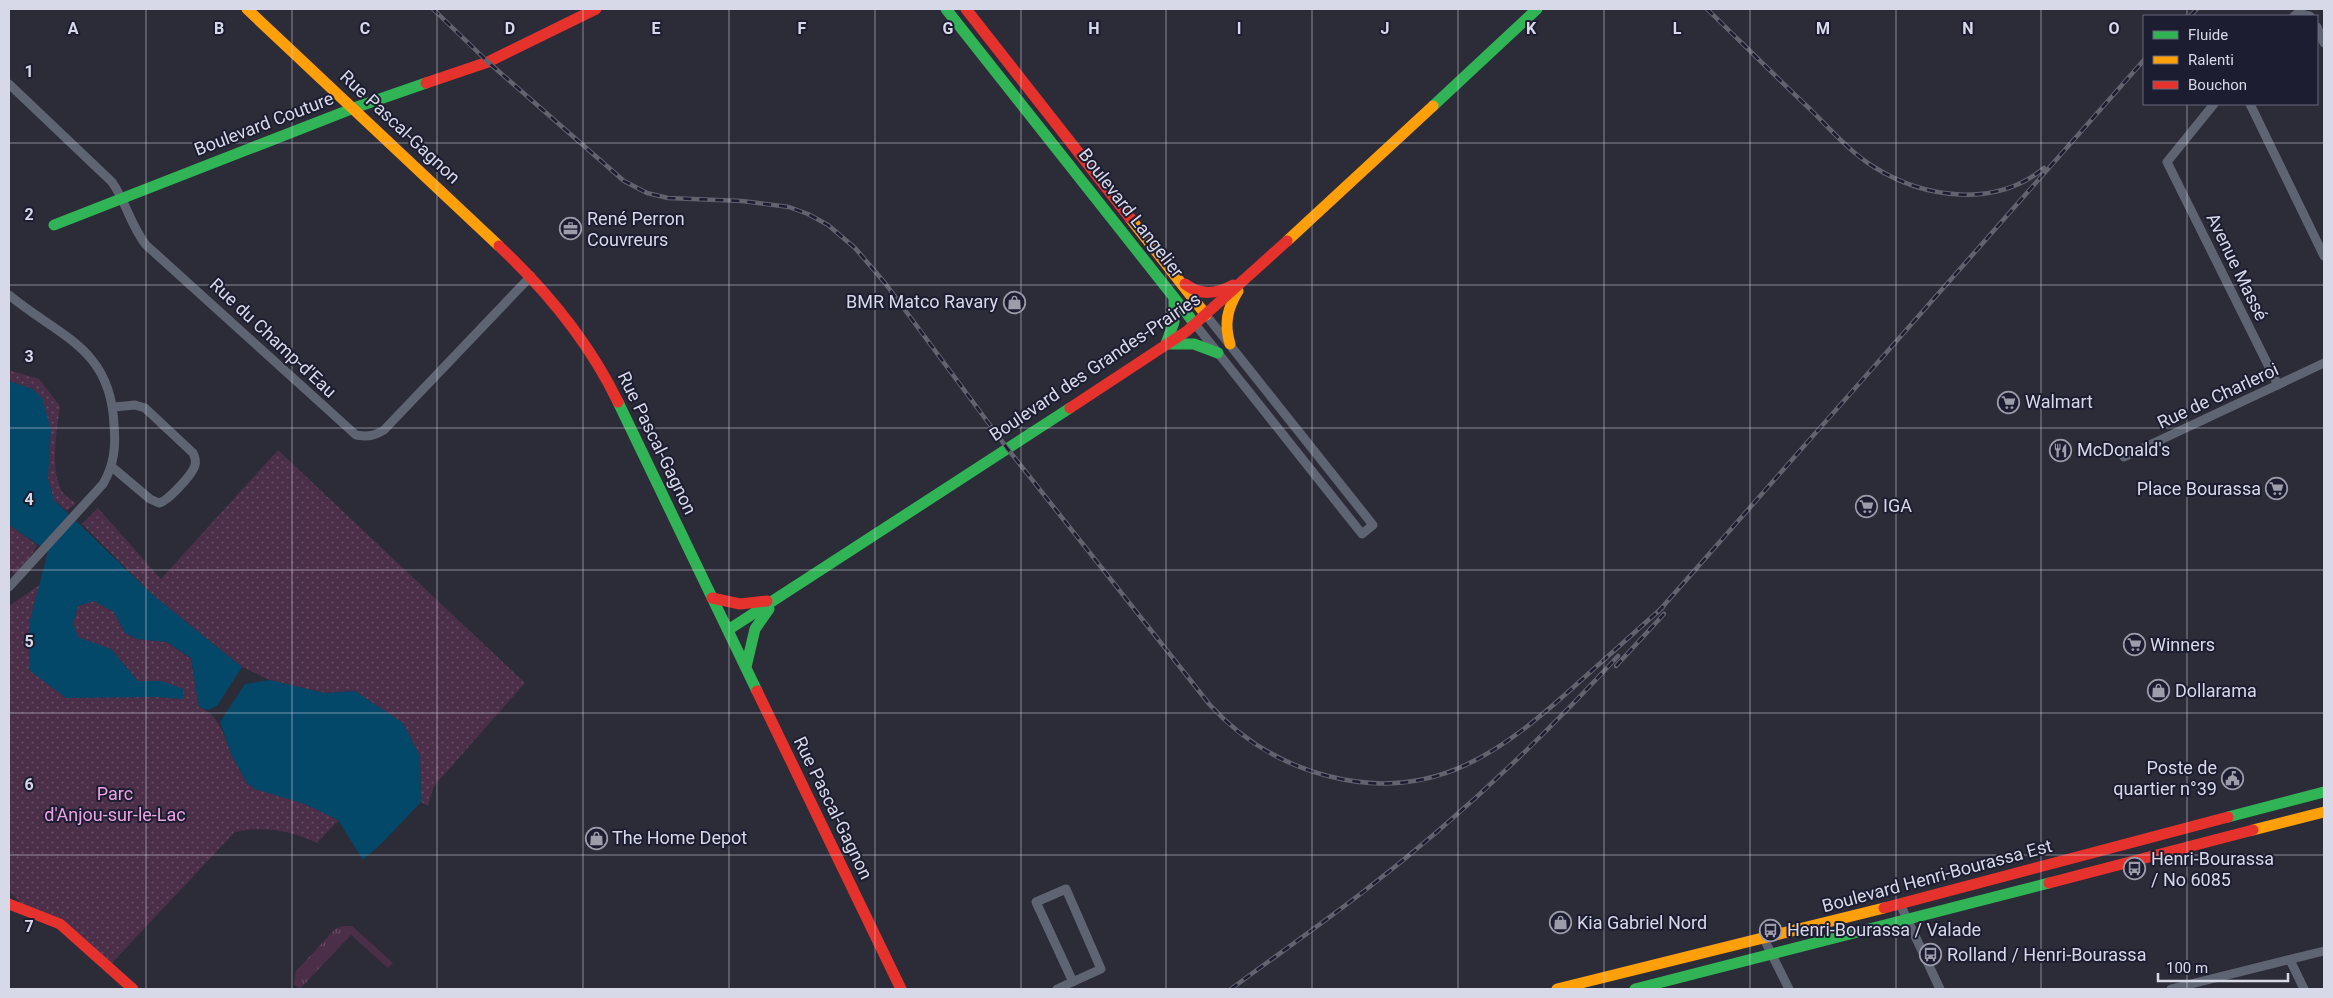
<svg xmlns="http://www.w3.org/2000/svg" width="2333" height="998" font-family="Roboto,sans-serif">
<defs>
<pattern id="grass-tufts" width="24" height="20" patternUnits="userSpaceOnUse" patternTransform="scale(1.25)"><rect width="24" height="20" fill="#4b2e48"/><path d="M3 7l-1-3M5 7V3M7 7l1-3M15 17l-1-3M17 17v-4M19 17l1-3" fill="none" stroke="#644c62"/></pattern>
<pattern id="park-dots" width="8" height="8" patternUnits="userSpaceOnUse" patternTransform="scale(1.25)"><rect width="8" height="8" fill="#4b2e48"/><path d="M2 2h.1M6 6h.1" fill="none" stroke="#644c62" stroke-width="1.8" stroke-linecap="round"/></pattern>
</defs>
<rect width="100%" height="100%" fill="#2c2b38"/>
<polygon fill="url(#grass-tufts)" points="342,926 352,926 393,963 388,968 351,935 300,989 294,984 296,971 335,929"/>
<g fill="url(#park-dots)">
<path d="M9,370L39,379L60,406C57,430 49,471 63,493C66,497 72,500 76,503L67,511L54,500L48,479V459L33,389L9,381Z"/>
<polygon points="278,450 525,683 434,786 428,806 421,802 420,756 355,691 324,693 270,680 242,667 153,595 82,524 98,508 161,579"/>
<polygon points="9,525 37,545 19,577 9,569"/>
<path d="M41,584L29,624L156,697L183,699L162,681H138L111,649L78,638L73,623L78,606L94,601L114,612L125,633L137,639L167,642L191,659L199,707C221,716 223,735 232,755C236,764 242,774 247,783L305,804L339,820L317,843C290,830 264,826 235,832L108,967L60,924L26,909L9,891V606Z"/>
</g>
<g fill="#044869">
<polygon points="9,381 33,389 42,398 51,429 48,479 54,500 153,595 242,667 217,706 208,710 199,707 191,658 167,642 137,639 125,633 114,612 94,601 78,606 73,623 78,637 111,649 138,681 162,681 183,689 183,699 156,697 66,698 29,670 29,624 48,551 9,525"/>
<polygon points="270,680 324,693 355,691 403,723 420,756 421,802 383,842 363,860 338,820 305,804 255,789 247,783 231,754 220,722 245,684"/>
</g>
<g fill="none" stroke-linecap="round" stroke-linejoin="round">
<g stroke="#5f6472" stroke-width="9">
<polyline points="2294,16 2298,13 2310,16"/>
<polyline points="2317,27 2324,43"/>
<path d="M9,84L112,182C126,202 131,226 146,245L356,435C368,437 374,436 384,430L531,276"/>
<polyline points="2214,104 2167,162 2278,385"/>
<polyline points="2250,104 2324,256"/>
<path d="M9,295C60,337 111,348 114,425C116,447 114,465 103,484L9,587"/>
<polyline points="1195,324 1362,534 1373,525 1206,315"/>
<polyline points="2124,457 2324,363"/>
<path d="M112,467L150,499L159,503C168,501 193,474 195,465C196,461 195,457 193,453L145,408L135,405L114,407"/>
<polyline points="1900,904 1940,989"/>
<polyline points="1764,939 1789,989"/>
<polyline points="2290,960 2304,989"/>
<polyline points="1057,989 1101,969 1066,889 1036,902 1073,982"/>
<polyline points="2171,989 2324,951"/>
</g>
<g stroke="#30b455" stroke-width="11">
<polyline points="946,9 1195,324"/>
<polyline points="1433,106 1537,9"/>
<polyline points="54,225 354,108 426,83"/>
<polyline points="1166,344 1174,322 1174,299"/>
<polyline points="1169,344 1194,344 1218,353"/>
<polyline points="618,402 757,691"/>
<polyline points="728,630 1070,408"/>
<polyline points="746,667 755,629 769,609"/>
<polyline points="2228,817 2324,792"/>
<polyline points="1635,989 2049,883"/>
</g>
<g stroke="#ff9f0a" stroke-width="11">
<polyline points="247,9 499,246"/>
<polyline points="1130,218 1206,315"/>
<polyline points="1287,241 1433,106"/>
<path d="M1230,344C1224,324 1227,309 1238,291"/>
<polyline points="2253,830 2324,812"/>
<polyline points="1557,989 1884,908"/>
</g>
<g stroke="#e5322d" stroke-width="11">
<polyline points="966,9 1130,218"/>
<polyline points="426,83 488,62 596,9"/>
<path d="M499,246C548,292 589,342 618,402"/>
<path d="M1185,284C1201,296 1216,294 1233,285"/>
<polyline points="1070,408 1187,331 1287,241"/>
<polyline points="712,598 740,604 767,601"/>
<polyline points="757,691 901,989"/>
<polyline points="2049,883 2253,830"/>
<polyline points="9,904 60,924 133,989"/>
<polyline points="1884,908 2228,817"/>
</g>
<defs>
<g id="rail">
<path d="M433,9L488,62L624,181L647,193L668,198L742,201L789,207L808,214L828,225L855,248L885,283L1007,448L1210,705C1243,741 1281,764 1328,776C1435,804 1504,750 1578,683C1606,658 1635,632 1663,607"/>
<path d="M1707,9C1741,42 1775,76 1810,109C1830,129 1850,152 1874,167C1925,199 1996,208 2044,168"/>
<polyline points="2190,16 2197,9"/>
<polyline points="1658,612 2144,60"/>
<polyline points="1616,666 1664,614"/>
<path d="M1231,989C1273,958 1317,927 1359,895C1452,824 1539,742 1618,656"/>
</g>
</defs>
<use href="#rail" stroke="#62636f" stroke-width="4.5"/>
<use href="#rail" stroke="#1d1d32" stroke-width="2.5" stroke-dasharray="8" stroke-linecap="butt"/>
</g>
<path fill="none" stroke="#d8d9e8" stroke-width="1" stroke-opacity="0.55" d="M146,9V989M292,9V989M437,9V989M583,9V989M729,9V989M875,9V989M1021,9V989M1166,9V989M1312,9V989M1458,9V989M1604,9V989M1750,9V989M1896,9V989M2041,9V989M2187,9V16M2187,104V989M9,143H2324M9,285H2324M9,428H2324M9,570H2324M9,713H2324M9,855H2324"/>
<defs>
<symbol id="office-ring" viewBox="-11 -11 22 22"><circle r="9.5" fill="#1d1d32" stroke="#9c9caa" stroke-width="1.5"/><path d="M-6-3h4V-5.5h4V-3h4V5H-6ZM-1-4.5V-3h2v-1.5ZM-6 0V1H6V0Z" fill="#9c9caa"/></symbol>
<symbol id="shop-ring" viewBox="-11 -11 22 22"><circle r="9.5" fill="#1d1d32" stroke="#9c9caa" stroke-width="1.5"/><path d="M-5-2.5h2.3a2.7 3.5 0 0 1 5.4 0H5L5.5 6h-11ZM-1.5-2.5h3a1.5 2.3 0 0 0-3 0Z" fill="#9c9caa"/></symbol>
<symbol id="supermarket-ring" viewBox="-11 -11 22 22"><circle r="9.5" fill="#1d1d32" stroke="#9c9caa" stroke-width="1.5"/><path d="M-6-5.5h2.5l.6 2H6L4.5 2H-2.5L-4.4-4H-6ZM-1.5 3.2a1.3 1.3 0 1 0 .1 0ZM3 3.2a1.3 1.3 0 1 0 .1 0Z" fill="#9c9caa"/></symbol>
<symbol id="restaurant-ring" viewBox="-11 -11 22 22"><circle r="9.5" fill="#1d1d32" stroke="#9c9caa" stroke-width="1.5"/><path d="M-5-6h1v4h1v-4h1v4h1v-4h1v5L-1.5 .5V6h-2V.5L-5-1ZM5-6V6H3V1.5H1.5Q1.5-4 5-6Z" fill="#9c9caa"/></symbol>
<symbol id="civic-ring" viewBox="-11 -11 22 22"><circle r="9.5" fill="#1d1d32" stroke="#9c9caa" stroke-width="1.5"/><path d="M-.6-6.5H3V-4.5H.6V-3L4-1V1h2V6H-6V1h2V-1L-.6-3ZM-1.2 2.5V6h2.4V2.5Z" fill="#9c9caa"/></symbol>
<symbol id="bus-ring" viewBox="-11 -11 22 22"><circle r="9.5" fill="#1d1d32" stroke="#9c9caa" stroke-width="1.5"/><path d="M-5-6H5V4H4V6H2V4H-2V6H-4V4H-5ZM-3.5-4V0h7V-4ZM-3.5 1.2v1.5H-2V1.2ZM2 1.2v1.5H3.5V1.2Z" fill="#9c9caa"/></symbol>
</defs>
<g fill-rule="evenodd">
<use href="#office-ring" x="558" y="216" width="25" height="25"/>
<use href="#shop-ring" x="1002" y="290" width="25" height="25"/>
<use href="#supermarket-ring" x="1996" y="390" width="25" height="25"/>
<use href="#restaurant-ring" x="2048" y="438" width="25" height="25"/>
<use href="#supermarket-ring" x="2264" y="476" width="25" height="25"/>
<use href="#supermarket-ring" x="1854" y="494" width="25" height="25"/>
<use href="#supermarket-ring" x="2122" y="632" width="25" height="25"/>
<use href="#shop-ring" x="2146" y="678" width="25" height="25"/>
<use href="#civic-ring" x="2220" y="766" width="25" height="25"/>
<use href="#shop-ring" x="584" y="826" width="25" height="25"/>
<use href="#bus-ring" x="2122" y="856" width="25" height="25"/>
<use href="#shop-ring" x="1548" y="910" width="25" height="25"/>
<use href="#bus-ring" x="1758" y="918" width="25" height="25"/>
<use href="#bus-ring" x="1918" y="942" width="25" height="25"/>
</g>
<g text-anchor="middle" stroke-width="4" stroke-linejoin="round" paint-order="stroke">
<g font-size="18" fill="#d8d9e8" stroke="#1d1d32">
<text transform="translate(264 124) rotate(-21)" y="6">Boulevard Couture</text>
<text transform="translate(400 127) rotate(43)" y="6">Rue Pascal-Gagnon</text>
<text transform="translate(1131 213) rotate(52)" y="6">Boulevard Langelier</text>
<text transform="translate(2237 267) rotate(64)" y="6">Avenue Massé</text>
<text transform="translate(273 338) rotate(43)" y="6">Rue du Champ-d'Eau</text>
<text transform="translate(1095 367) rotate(-34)" y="6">Boulevard des Grandes-Prairies</text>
<text transform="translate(2218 396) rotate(-25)" y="6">Rue de Charleroi</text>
<text transform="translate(657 443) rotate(64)" y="6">Rue Pascal-Gagnon</text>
<text transform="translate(833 808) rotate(64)" y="6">Rue Pascal-Gagnon</text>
<text transform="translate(1937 876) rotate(-15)" y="6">Boulevard Henri-Bourassa Est</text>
</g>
<g font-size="18" fill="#d8d9e8" stroke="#1d1d32" text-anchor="start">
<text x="587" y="225">René Perron<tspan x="587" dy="21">Couvreurs</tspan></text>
<text x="998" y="308" text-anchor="end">BMR Matco Ravary</text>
<text x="2025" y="408">Walmart</text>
<text x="2077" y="456">McDonald's</text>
<text x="2261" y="495" text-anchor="end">Place Bourassa</text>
<text x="1883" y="512">IGA</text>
<text x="2150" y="651">Winners</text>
<text x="2175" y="697">Dollarama</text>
<text x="2217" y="774" text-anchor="end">Poste de<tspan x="2217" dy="21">quartier n°39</tspan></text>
<text x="612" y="844">The Home Depot</text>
<text x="2151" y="865">Henri-Bourassa<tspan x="2151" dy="21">/ No 6085</tspan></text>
<text x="1577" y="929">Kia Gabriel Nord</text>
<text x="1787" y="936">Henri-Bourassa / Valade</text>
<text x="1947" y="961">Rolland / Henri-Bourassa</text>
</g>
<g font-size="18" fill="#eca3e2" stroke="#1d1d32">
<text x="115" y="800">Parc<tspan x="115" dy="21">d'Anjou-sur-le-Lac</tspan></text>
</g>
</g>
<g font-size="16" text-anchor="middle" font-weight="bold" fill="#d8d9e8" stroke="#1d1d32" stroke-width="4" stroke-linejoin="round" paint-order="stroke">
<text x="73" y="34">A</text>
<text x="219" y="34">B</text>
<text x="365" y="34">C</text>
<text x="510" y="34">D</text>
<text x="656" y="34">E</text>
<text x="802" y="34">F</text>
<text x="948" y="34">G</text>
<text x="1094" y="34">H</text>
<text x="1239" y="34">I</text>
<text x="1385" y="34">J</text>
<text x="1531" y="34">K</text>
<text x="1677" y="34">L</text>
<text x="1823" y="34">M</text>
<text x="1968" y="34">N</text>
<text x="2114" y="34">O</text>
<text x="29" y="77">1</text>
<text x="29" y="220">2</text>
<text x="29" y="362">3</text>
<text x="29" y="505">4</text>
<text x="29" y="647">5</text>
<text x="29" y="790">6</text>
<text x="29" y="932">7</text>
</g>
<rect width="2333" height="998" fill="none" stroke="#d8d9e8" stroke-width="20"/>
<rect x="2143" y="15" width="175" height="90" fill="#1d1d32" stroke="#68687b"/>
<rect x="2153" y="31" width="25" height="8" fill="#30b455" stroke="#68687b"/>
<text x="2188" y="40" font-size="15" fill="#d8d9e8">Fluide</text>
<rect x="2153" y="56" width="25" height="8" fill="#ff9f0a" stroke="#68687b"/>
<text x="2188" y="65" font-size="15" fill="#d8d9e8">Ralenti</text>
<rect x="2153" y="81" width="25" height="8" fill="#e5322d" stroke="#68687b"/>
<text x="2188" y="90" font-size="15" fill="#d8d9e8">Bouchon</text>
<path d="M2158 973v8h130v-8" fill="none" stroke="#d8d9e8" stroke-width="2.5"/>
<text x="2166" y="973" font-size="15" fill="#d8d9e8" stroke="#1d1d32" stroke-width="4" paint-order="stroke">100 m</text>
</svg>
